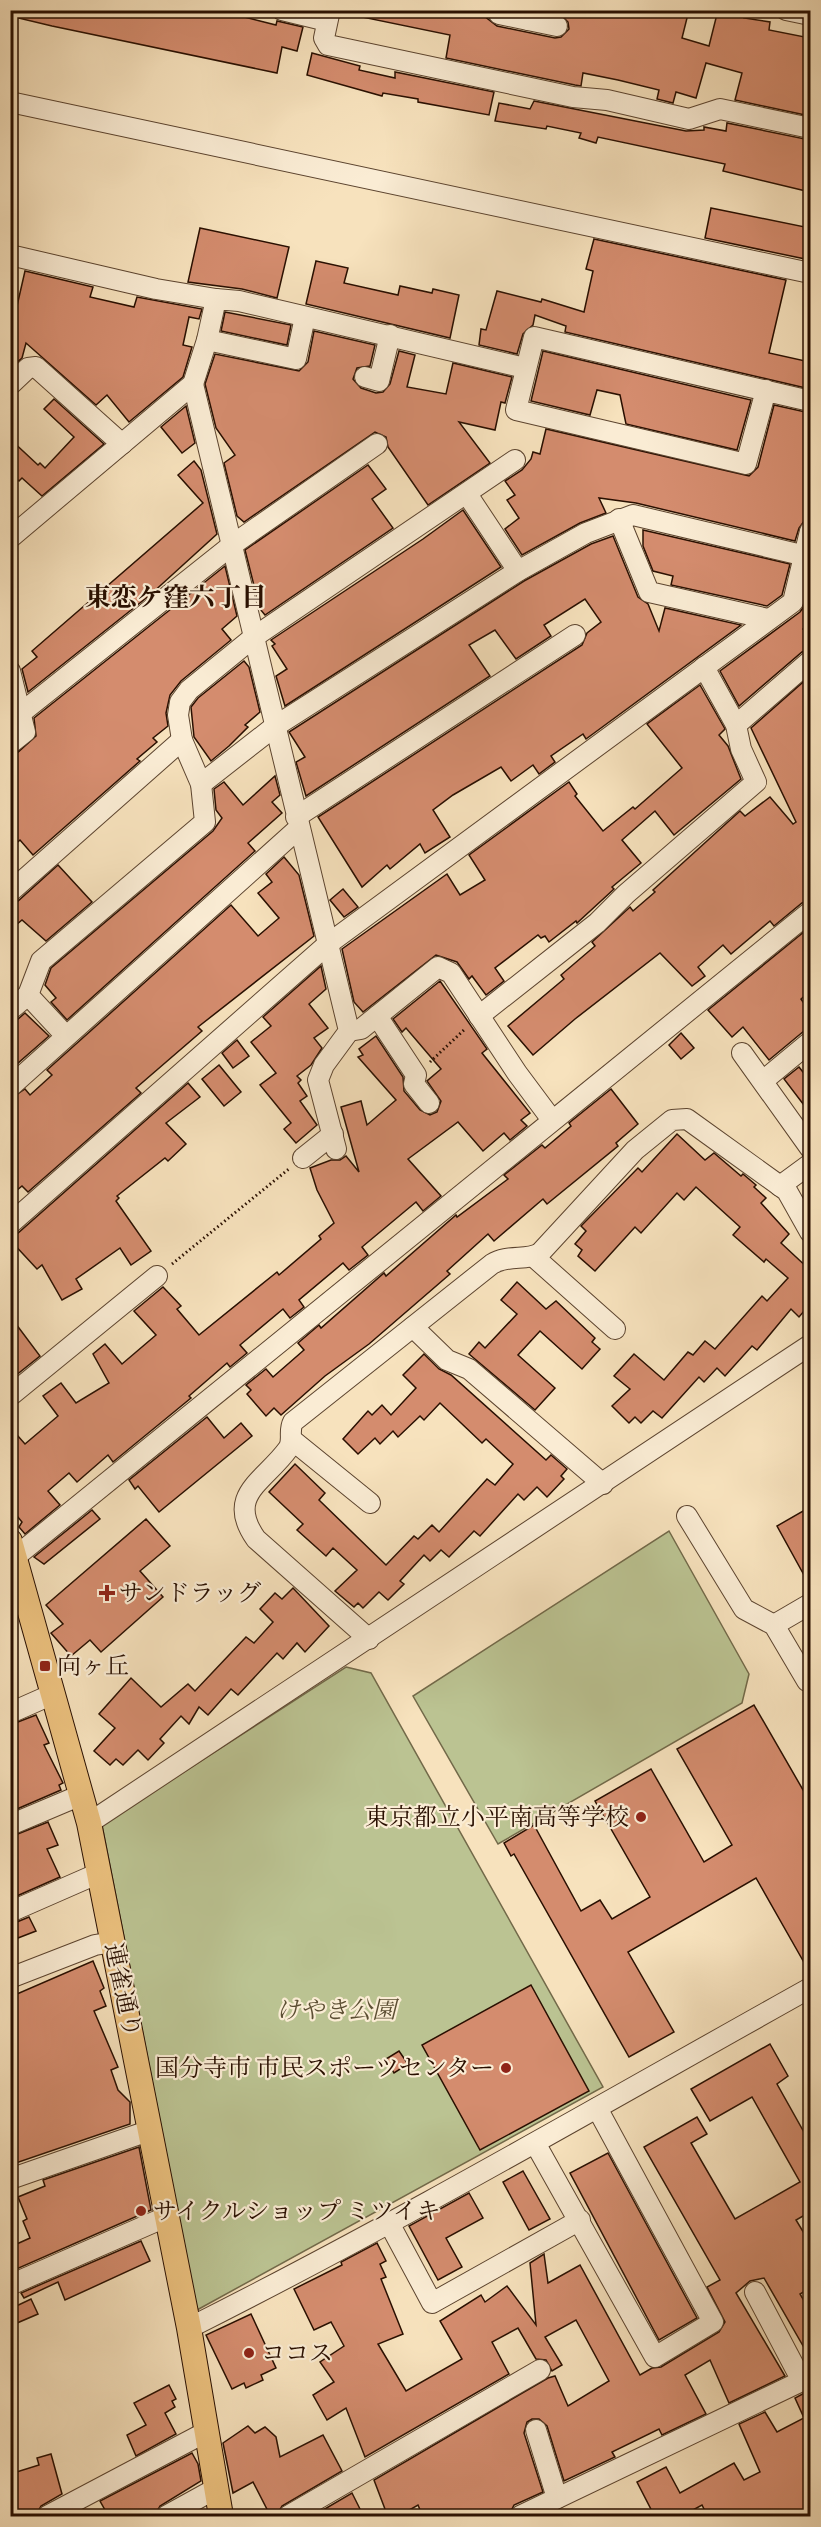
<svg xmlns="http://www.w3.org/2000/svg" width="821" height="2527" font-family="'Libre Bodoni','Noto Serif JP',serif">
<rect width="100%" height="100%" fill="#f7e2bd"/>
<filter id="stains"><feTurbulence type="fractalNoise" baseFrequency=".00333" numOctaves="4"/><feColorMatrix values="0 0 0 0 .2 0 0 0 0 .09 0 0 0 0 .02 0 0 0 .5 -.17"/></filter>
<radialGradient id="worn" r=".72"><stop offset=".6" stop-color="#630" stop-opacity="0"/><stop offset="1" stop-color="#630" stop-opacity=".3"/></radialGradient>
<g fill="#bbc392" stroke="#726949" stroke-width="1.5">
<polygon points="669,1531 749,1674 742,1703 498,1844 413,1696"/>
<polygon points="346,1667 371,1673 603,2087 197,2310 102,1825"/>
</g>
<g fill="#d48c6e" stroke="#290f00" stroke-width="1.5">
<polygon points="11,10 217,10 276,25 277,21 303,27 297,51 282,47 277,73 52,26 10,16"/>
<polygon points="363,10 452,10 484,16 497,26 555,38 561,37 569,29 568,22 562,16 564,10 689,10 682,38 709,46 718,10 745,15 744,18 770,22 769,30 810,38 810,116 735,100 742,73 706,63 696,98 676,92 673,103 657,99 659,90 618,80 583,73 581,86 575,85 446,58 450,35 362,17"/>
<polygon points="312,53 360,66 359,70 395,78 395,72 494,92 489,115 418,102 418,99 383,93 382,96 307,75"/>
<polygon points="534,101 686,131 704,130 704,127 726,131 727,123 810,140 810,192 723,171 725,164 598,137 596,143 579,138 581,133 547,126 546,129 495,121 499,103 530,109"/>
<polygon points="711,208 810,228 810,260 705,238"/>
<polygon points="200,228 289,247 277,298 242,289 188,282"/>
<polygon points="594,239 786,280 769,353 810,362 810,389 565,332 566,326 535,315 533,325 523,334 517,354 479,345 481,329 486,330 497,291 541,302 542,299 584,312 593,271 586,269"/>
<polygon points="316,261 348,268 344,283 398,295 400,286 432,293 433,289 459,295 450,338 306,304"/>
<polygon points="25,271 93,287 90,297 134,307 137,297 202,309 199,319 189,317 183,345 192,347 183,377 129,422 107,395 96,405 26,343 22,358 10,368 10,304 17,306"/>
<polygon points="225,312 291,325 287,345 221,331"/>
<polygon points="314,331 375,345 370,366 357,368 353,379 361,388 376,393 383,392 390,384 399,351 415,355 407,387 446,394 453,363 512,377 505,403 501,402 495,430 459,422 490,463 428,505 388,447 386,437 375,432 244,522 237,516 224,463 235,455 216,428 205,384 215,354 299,371 308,362"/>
<polygon points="543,351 751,400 737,450 626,424 620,395 597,390 590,415 531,401"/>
<polygon points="54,399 104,444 42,496 22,478 19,481 10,473 10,439 38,465 40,463 45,468 74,437 44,409"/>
<polygon points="774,405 810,413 810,495 805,520 799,528 795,541 636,503 599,498 606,513 580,523 522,555 505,529 519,518 507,500 515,495 505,481 522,470 531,459 533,452 540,454 546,429 749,476 758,467"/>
<polygon points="186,406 195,443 182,453 161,427"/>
<polygon points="194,461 201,470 217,534 150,595 28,692 22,669 37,657 32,651 203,503 178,475"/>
<polygon points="368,465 386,489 372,499 393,528 265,615 260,609 245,550"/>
<polygon points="463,510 501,567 285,706 276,676 287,669 272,646 275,644 271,640 423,539"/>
<polygon points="643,530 790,564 782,595 767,606 671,585 673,576 653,571 643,546"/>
<polygon points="613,536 638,597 648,604 659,631 665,608 741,625 586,739 583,734 551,756 555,762 539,774 533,765 511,781 501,767 453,795 433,810 450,837 425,853 420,844 390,869 387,865 362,887 318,817 582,645 587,633 601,622 585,599 544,625 551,636 516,659 495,630 469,645 490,676 306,796 296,762 305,757 289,732 524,581 591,544"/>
<polygon points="225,566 237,616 222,629 231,640 181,681 170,695 166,713 168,726 153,738 157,742 137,759 140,761 33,855 20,840 10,849 10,756 17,753 36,736 34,718"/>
<polygon points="810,580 810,622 803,629 810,637 810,649 802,652 739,706 720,671 800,612 805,605"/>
<polygon points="244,661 249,667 260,712 245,725 248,727 229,746 211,761 194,737 191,707 198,698"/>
<polygon points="810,676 810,900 802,903 774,926 770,921 731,954 723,945 698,967 705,976 692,986 660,953 575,1019 533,1055 508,1026 564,979 561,975 595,946 592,942 630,907 633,911 655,892 653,890 740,811 745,816 770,797 793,824 796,822 751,728"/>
<polygon points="700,685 725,729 719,735 728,746 741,779 674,835 655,811 622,840 641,863 612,887 614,889 577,923 576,921 549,942 545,936 541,938 538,935 495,968 504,981 486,995 472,976 469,979 457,962 436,955 363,1012 354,1002 342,949 447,874 460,895 485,880 469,855 569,782 577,794 575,796 603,831 633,807 635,809 682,768 647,724"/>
<polygon points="275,776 280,795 272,802 282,813 248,843 255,851 67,1020 51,1002 56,998 45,985 51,968 213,831 222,818 216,810 214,789 224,782 243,805"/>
<polygon points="284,857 299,875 314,936 198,1027 202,1031 136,1088 141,1093 28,1192 22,1186 10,1196 10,1099 25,1089 30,1095 52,1075 47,1070 231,905 258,936 279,918 258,893 272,882 266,874"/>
<polygon points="58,865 92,902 46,941 22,920 10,930 10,904 18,901"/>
<polygon points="343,889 358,907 344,917 330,900"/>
<polygon points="810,927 810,991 801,999 810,1012 810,1026 769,1060 743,1027 732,1037 708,1010"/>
<polygon points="321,966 326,989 309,1004 328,1028 314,1038 322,1048 311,1065 297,1076 301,1080 298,1083 307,1096 300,1101 317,1125 296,1143 284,1129 291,1123 260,1085 276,1073 251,1042 271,1026 263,1017"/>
<polygon points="440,981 487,1049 482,1053 530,1113 521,1120 527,1126 510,1140 504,1133 483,1151 458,1122 408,1159 441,1196 423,1211 416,1202 362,1247 368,1255 349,1270 343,1263 299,1300 304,1307 290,1318 283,1309 240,1345 247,1353 230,1367 227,1363 189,1396 191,1398 113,1462 108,1455 77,1482 69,1473 48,1491 60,1505 25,1534 19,1527 22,1522 13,1511 16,1507 10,1499 10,1427 25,1444 58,1416 43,1396 61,1383 76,1403 109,1383 93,1354 105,1344 122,1364 156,1335 134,1311 163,1287 181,1306 177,1309 199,1335 277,1272 279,1275 321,1239 319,1236 334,1223 317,1190 310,1168 331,1160 340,1160 346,1156 359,1172 341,1107 361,1101 367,1125 396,1100 358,1057 363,1055 359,1049 376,1036 403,1077 404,1091 420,1110 430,1115 437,1112 441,1101 427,1081 441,1069 406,1028 402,1032 393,1019"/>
<polygon points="25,1013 49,1036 10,1070 10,1026"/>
<polygon points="681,1033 694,1048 681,1059 669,1045"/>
<polygon points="237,1040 249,1056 233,1068 222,1053"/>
<polygon points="219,1065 241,1092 224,1106 202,1079"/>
<polygon points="799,1067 810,1081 810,1113 784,1079"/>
<polygon points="188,1083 200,1097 166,1123 186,1144 168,1161 165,1158 117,1196 119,1198 116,1201 151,1251 131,1265 120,1248 76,1279 82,1289 62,1300 42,1265 37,1269 10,1240 10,1236 18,1233"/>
<polygon points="611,1089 638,1124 616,1143 618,1146 547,1204 543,1199 494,1241 488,1234 447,1271 450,1274 369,1344 325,1376 281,1415 274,1408 266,1416 247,1394 251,1390 246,1385 266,1369 273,1377 304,1350 298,1343 319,1325 321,1328 384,1273 386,1276 456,1215 457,1217 508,1179 504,1175 542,1145 545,1148 571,1126 569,1123"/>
<polygon points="677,1134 705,1160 714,1153 741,1176 743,1174 756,1185 754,1187 766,1198 761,1203 789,1234 781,1243 810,1270 810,1304 799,1317 791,1309 757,1350 752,1346 725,1376 717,1368 704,1382 699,1377 662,1418 653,1411 641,1423 635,1417 629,1423 612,1406 630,1389 614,1376 634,1354 664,1380 688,1352 693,1355 705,1341 715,1349 762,1296 767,1301 788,1278 766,1259 764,1262 733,1235 740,1227 696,1187 684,1200 677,1193 641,1233 635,1227 595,1271 578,1256 582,1250 575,1244 586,1231 581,1226 638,1168 642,1172"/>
<polygon points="517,1282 546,1309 556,1301 595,1338 592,1342 600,1349 582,1369 540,1331 518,1355 555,1388 535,1410 469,1354 479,1342 485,1348 517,1314 501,1300"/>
<polygon points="10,1316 40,1356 10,1380"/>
<polygon points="424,1354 439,1369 451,1375 546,1460 551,1455 567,1469 561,1476 564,1479 547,1497 537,1487 524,1500 518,1494 480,1536 474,1531 449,1557 441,1550 430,1561 424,1555 400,1581 404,1584 388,1600 379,1592 363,1608 358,1603 354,1607 335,1591 357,1570 333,1548 326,1556 297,1530 303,1524 269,1492 295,1464 325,1493 319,1500 386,1565 414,1536 418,1539 432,1525 439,1532 487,1479 495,1485 513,1464 486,1439 482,1443 440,1403 424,1420 420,1416 398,1437 393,1431 380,1444 375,1438 358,1454 343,1439 368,1411 372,1415 382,1405 391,1415 416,1388 403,1375"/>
<polygon points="207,1417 224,1438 241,1423 252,1436 159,1512 138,1486 135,1489 129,1480"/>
<polygon points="810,1507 810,1586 777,1526"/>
<polygon points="92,1510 100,1519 44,1564 34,1557"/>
<polygon points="146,1519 170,1546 140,1571 163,1597 101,1652 90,1640 71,1656 51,1633 63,1624 46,1605"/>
<polygon points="293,1588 329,1626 305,1652 297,1643 283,1659 277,1653 238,1695 231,1689 208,1715 199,1707 189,1724 181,1716 160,1739 164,1743 148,1760 138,1750 123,1765 116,1759 110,1765 94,1751 115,1728 99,1714 131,1678 161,1707 188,1684 195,1691 246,1637 254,1643 273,1622 260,1609 275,1593 282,1599"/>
<polygon points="754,1705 810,1802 810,1973 756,1878 628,1952 674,2032 629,2057 514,1854 511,1856 504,1843 534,1825 581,1911 600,1900 612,1919 650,1897 595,1801 651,1769 704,1862 732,1845 677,1749"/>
<polygon points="36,1715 49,1743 44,1745 63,1783 59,1785 61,1790 10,1812 10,1725"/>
<polygon points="48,1822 58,1845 47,1849 60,1877 10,1899 10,1837"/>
<polygon points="29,1917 36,1931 18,1938 12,1924"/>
<polygon points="93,1961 104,1988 100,1991 106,2006 94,2011 118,2067 111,2070 118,2090 130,2102 130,2124 10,2165 10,1997"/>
<polygon points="531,1985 589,2091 480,2150 422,2045"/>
<polygon points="770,2044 788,2076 777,2084 810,2143 810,2212 796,2220 810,2243 810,2288 800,2294 810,2311 810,2358 764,2278 750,2281 736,2293 785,2376 729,2403 710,2360 685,2375 706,2414 662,2435 659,2429 612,2452 615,2457 564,2481 547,2426 539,2419 532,2419 527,2422 524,2433 543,2492 514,2505 508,2517 423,2517 418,2505 397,2517 388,2517 374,2480 548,2378 555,2376 568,2406 609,2381 576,2320 545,2337 562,2365 552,2371 546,2360 536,2359 518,2328 492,2342 509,2374 365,2457 346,2408 327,2420 313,2395 334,2382 320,2362 344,2346 331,2322 314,2330 294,2289 342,2265 341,2262 377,2243 386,2261 380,2264 386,2277 381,2279 403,2334 378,2344 406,2391 462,2359 440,2321 481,2295 485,2302 507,2286 536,2325 530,2263 544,2254 548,2283 580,2265 640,2375 652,2368 661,2367 719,2332 725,2322 707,2287 720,2280 644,2147 697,2117 707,2134 691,2143 735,2219 800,2182 752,2097 710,2121 691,2089"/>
<polygon points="399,2051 408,2064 394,2073 386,2059"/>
<polygon points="139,2147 151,2210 12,2271 10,2247 30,2238 23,2221 27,2219 18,2197 45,2186 43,2180"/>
<polygon points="608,2153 697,2318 659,2340 570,2173"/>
<polygon points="523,2171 550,2219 529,2230 503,2182"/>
<polygon points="469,2193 483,2218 446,2238 462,2267 438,2280 409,2226"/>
<polygon points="141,2241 150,2261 65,2300 58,2282 24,2298 21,2293"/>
<polygon points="31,2299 38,2314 10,2326 10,2309"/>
<polygon points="251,2314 276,2368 261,2375 263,2380 246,2388 244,2383 232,2389 206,2335"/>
<polygon points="169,2385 176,2399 172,2401 175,2407 165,2413 176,2434 136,2456 127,2435 146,2425 134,2403"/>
<polygon points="810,2390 810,2517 708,2517 702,2505 680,2517 655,2517 637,2482 666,2467 680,2493 734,2463 744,2480 760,2472 739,2424 765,2412 777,2432 804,2418 795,2398"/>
<polygon points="248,2426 255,2433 265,2427 276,2437 280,2457 323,2435 342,2471 282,2506 276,2517 271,2517 253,2482 233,2493 223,2443"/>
<polygon points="192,2453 198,2464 201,2481 160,2506 154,2517 109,2517 100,2501"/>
<polygon points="51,2454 62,2494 41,2506 35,2517 10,2517 10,2474 39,2465 37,2458"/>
<polygon points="352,2493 364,2517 311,2517"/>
</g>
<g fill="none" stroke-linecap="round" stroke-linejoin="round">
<defs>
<g id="minor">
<polyline points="282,10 327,21"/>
<polyline points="330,10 324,38 328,45 573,97 607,100 689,119 720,109 810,128"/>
<polyline points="786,10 810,15"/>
<polyline points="499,14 528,20 530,10"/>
<polyline points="528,20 557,26"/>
<polyline points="10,102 810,273"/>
<polyline points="10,255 156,289 216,299"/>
<polyline points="207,340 296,359 305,317"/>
<polyline points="365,377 379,381 390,335"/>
<polyline points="193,384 349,1031 324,1065 318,1080 336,1149"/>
<polyline points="10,385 28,368 36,367 122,444"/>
<polyline points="766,390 746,464 516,410 534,337 810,401"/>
<polyline points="467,494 518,571"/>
<polyline points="619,519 649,592 768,619"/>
<polyline points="10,538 193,384 207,340 216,299 239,301 525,368"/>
<polyline points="10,671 25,732 10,744"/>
<polyline points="21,713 232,545 377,444"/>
<polyline points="736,725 810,661"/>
<polyline points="201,784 274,727 518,571 586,533 633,515 810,557"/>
<polyline points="296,817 575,635"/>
<polyline points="10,892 182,740"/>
<polyline points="28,995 66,1036"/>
<polyline points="10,1010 28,995 41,961 205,822 201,784 182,740 178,715 180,702 189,690 254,637 515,460"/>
<polyline points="377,1016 416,1075 414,1084 429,1103"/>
<polyline points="479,1016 597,923 626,894 756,782 741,749 736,725 704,667"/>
<polyline points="349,1031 361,1029 438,967 451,973 517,1073 552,1120"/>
<polyline points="742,1053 810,1148"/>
<polyline points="764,1080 810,1042"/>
<polyline points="10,1087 299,828"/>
<polyline points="303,1158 333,1134"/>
<polyline points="780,1186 810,1164"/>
<polyline points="10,1224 328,944 793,602 810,531"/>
<polyline points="534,1257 615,1329"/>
<polyline points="413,1327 447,1360 469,1369 603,1484"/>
<polyline points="10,1396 157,1276"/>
<polyline points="291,1439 370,1503"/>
<polyline points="687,1516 744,1609 774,1625 807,1681 810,1681"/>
<polyline points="15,1557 810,912"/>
<polyline points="774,1625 810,1604"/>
<path d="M369,1639L256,1539C225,1495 264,1482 288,1449C294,1441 288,1431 293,1422L492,1264C508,1254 527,1261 540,1253L635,1150L672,1120L687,1119L787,1191L810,1232"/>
<polyline points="10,1713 53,1694"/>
<polyline points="89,1823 810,1345"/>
<polyline points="10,1825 81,1795"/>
<polyline points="10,1912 99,1873"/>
<polyline points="10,1978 95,1945 113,1942"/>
<polyline points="535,2143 655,2357 713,2322 597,2108"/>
<polyline points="10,2179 151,2130"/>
<polyline points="389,2223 432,2303 580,2220"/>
<polyline points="10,2285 168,2216"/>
<polyline points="755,2292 802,2381"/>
<path d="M189,2328C400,2222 604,2103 810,1988"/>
<polyline points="536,2430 557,2498"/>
<polyline points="47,2516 206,2432"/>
<polyline points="166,2516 215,2489"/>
<polyline points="288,2516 540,2370"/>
<polyline points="520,2516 810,2377"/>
</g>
<polyline id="major" points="10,1541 89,1823 189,2328 221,2516"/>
</defs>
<use href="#minor" stroke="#5c442f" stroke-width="22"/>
<use href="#major" stroke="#290f00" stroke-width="26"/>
<g stroke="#290f00" stroke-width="3" stroke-dasharray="1.5 3" stroke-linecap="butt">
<polyline points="430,1062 465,1029"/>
<polyline points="172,1264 290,1168"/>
</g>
<use href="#minor" stroke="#faecd4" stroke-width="20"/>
<use href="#major" stroke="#ecc17e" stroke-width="24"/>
</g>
<g fill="#8f2418" stroke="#faecd4" stroke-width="2">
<path d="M104 1584h6v6h6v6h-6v6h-6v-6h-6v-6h6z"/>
<rect x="39" y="1660" width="12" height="12" rx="3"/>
<circle cx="641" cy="1817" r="6"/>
<circle cx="506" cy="2068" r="6"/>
<circle cx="141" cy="2211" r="6"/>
<circle cx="249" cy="2353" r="6"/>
</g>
<g text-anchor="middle" stroke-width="4.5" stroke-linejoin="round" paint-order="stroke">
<g font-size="24" fill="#290f00" stroke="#faecd4" text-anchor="start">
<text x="119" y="1601">サンドラッグ</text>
<text x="57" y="1674">向ヶ丘</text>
<text x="629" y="1825" text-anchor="end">東京都立小平南高等学校</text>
<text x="494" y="2076" text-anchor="end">国分寺市 市民スポーツセンター</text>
<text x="153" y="2219">サイクルショップ ミツイキ</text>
<text x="261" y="2361">ココス</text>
</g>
<g font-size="24" fill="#290f00" stroke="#faecd4">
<text transform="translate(123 1990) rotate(78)" y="8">連雀通り</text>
</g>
<g font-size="24" font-style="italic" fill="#5c4e33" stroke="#faecd4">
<text x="336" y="2018">けやき公園</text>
</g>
<g font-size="26" font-weight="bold" fill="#290f00" stroke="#faecd4">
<text x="176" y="606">東恋ケ窪六丁目</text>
</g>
</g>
<rect width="821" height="2527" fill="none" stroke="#f7e2bd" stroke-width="36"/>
<rect x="12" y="12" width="797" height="2503" fill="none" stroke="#290f00" stroke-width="3"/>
<rect x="18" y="18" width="785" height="2491" fill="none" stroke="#290f00" stroke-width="1.5"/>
<rect width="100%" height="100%" filter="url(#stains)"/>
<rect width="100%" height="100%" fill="url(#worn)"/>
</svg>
